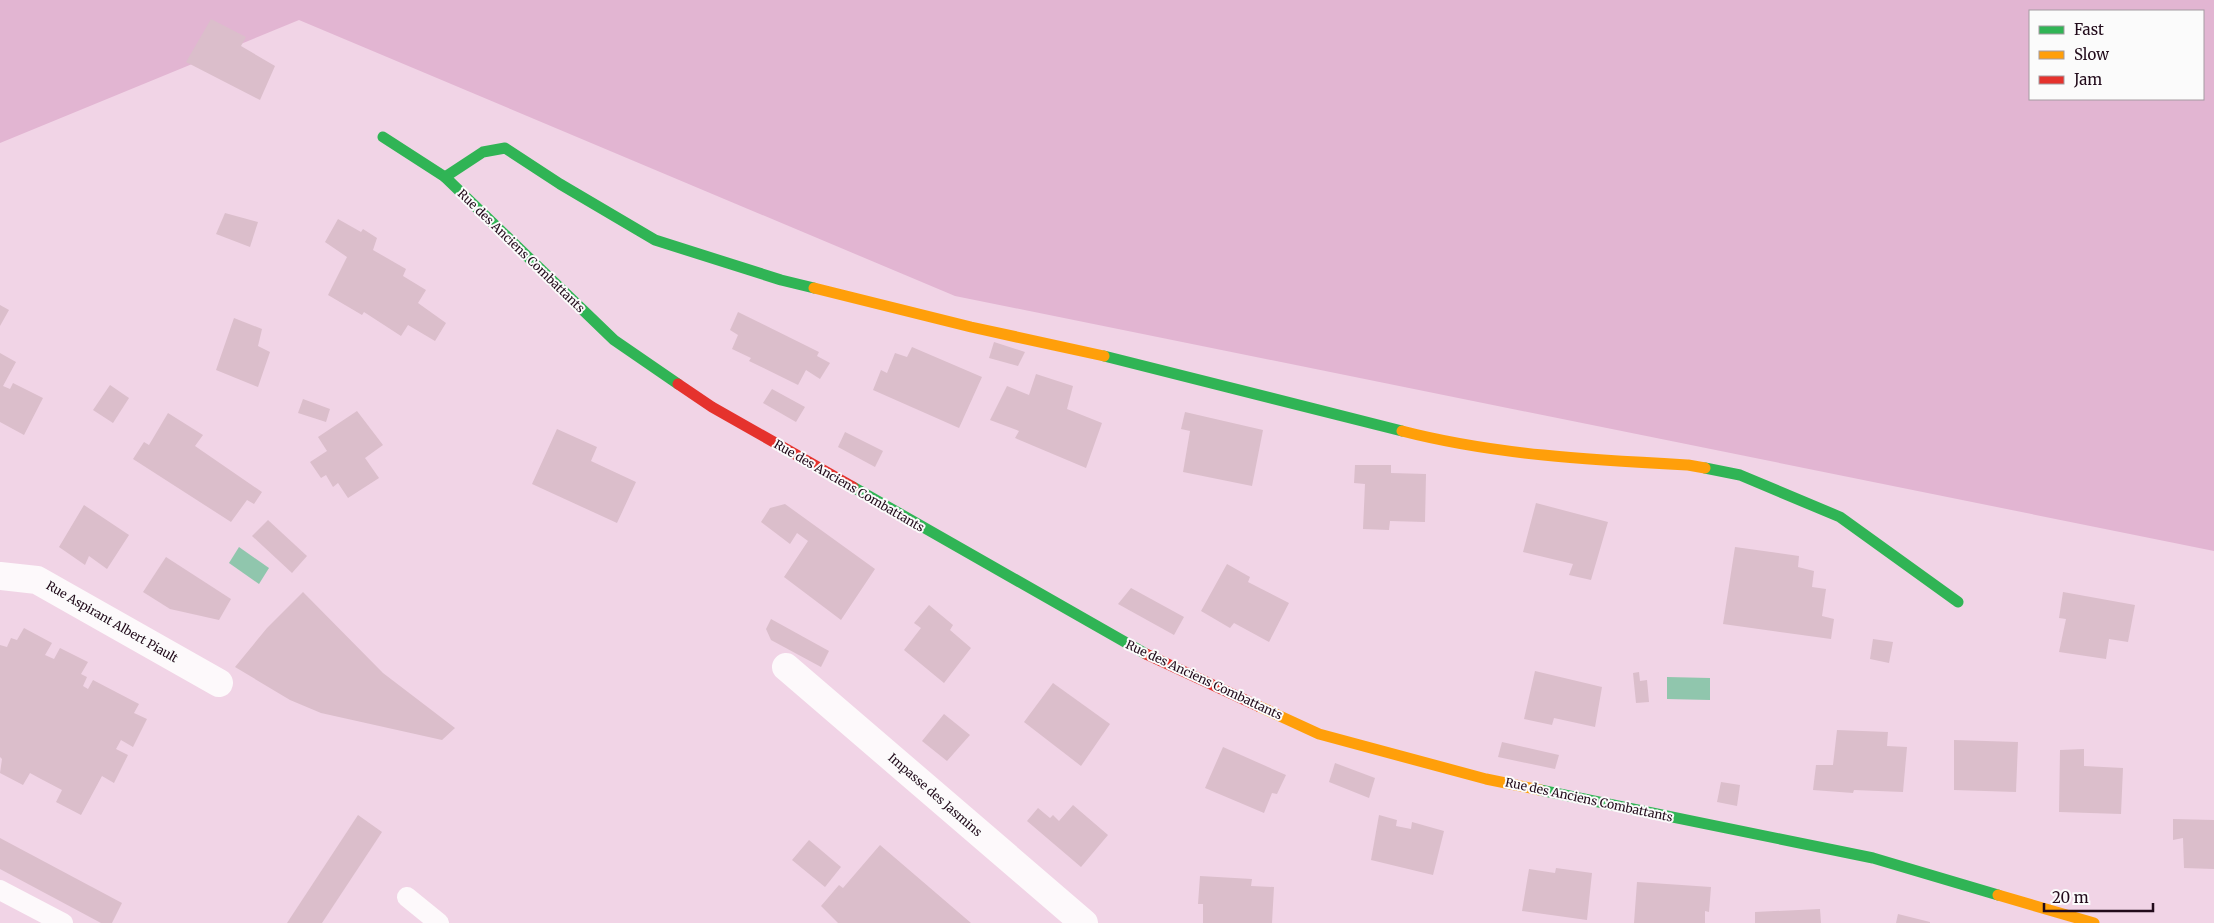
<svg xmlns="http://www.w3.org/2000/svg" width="2214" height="923" font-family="Merriweather,serif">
<rect width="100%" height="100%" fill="#f1d4e6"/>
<path fill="#e2b5d2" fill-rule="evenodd" d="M0,0H2214V551L955,296L299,20L0,143ZM2030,11H2203V99H2030Z"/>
<g fill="#90c6ad">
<polygon points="239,547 269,568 259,584 229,563"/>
<polygon points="1667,677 1710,678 1710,700 1667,699"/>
</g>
<g fill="#dbbecb">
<polygon points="211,19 246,37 241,46 275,66 260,100 186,62"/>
<polygon points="225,213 258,222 250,247 216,234"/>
<polygon points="338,219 361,232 363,229 377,238 373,250 406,269 403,276 426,290 418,303 446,323 435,341 408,325 401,336 364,312 362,315 328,295 347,257 325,242"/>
<polygon points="0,305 9,310 0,326"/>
<polygon points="738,312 819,352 817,356 830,363 820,379 806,370 798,385 749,361 751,358 732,349 738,335 730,330"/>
<polygon points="234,318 262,329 258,346 270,352 258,387 216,370"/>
<polygon points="994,342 1025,352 1018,366 989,358"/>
<polygon points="912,347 982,377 959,428 873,390 881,370 887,373 895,353 907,357"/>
<polygon points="0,353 16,362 3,386 10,389 13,383 43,398 24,435 0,422"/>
<polygon points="1036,374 1073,386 1067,409 1102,423 1086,468 1015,438 1019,431 990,420 1007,386 1029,395"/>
<polygon points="110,385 129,398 113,423 93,410"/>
<polygon points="772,389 805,407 796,422 763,403"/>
<polygon points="303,399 330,409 326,422 298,413"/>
<polygon points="357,411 383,445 365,458 379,478 348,498 338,483 333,487 326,475 321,478 310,462 327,451 318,437"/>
<polygon points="1185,412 1263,430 1252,486 1183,472 1190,431 1181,429"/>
<polygon points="168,413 203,435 195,446 262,492 254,504 247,500 231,522 133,459 144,442 149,445"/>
<polygon points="557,429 597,447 591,461 636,482 617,523 532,484"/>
<polygon points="845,432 883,451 875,467 838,447"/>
<polygon points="1355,465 1391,465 1391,473 1426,474 1425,522 1390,521 1389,530 1363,529 1365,484 1354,483"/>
<polygon points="1536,503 1608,522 1591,580 1569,575 1573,564 1523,552"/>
<polygon points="785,504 875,569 841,620 784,577 808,541 797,533 790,544 761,522 770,508"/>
<polygon points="84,505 129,535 107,569 89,556 85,565 59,547"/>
<polygon points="268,520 307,556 292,573 252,536"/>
<polygon points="1735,547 1799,556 1798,567 1814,571 1812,587 1826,589 1822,616 1834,619 1831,639 1723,624"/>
<polygon points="166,557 231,599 219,620 170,609 143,592"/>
<polygon points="1227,564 1250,577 1248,582 1289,603 1269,642 1234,623 1230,628 1201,611"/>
<polygon points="1131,588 1184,617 1174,635 1118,604"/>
<polygon points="303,592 383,673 455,728 442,740 321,713 290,700 235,667 267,628"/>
<polygon points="2063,592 2135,605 2128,642 2109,639 2106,659 2059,652 2066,619 2059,618"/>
<polygon points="929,605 953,625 950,630 971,648 944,683 904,650 921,628 914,623"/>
<polygon points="771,619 829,651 821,667 771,640 766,629"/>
<polygon points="24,628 52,643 45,655 54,659 60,648 88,662 81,674 87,677 83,686 88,689 93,680 139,704 134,713 147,719 133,747 121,740 116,749 128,755 114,783 102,776 81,815 56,802 62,790 41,779 30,773 23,785 0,773 2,759 0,757 0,645 7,647 11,638 17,640"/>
<polygon points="1873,639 1893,642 1889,663 1870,659"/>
<polygon points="1535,671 1602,687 1595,727 1554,718 1552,725 1524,719"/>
<polygon points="1639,672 1640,681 1647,680 1649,702 1636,703 1633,673"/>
<polygon points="1053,683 1110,724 1081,766 1024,722"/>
<polygon points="944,714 970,735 947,761 922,741"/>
<polygon points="1837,730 1888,732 1887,746 1907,747 1903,792 1854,790 1853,793 1813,790 1816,765 1833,765"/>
<polygon points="1954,740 2018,742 2016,792 1954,790"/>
<polygon points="1502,742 1559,755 1555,769 1498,757"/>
<polygon points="1223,747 1286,775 1277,794 1272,793 1264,813 1205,788"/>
<polygon points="2084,749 2084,766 2123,768 2121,814 2059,812 2060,750"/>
<polygon points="1335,763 1375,778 1369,798 1329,782"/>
<polygon points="1721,782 1740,785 1737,806 1717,802"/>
<polygon points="1073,805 1108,835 1081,867 1027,821 1038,808 1050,818 1053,815 1059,821"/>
<polygon points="358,815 382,832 322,923 287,923"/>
<polygon points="1379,815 1397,820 1396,826 1411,829 1412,822 1444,831 1433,875 1371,860"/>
<polygon points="2173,819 2214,820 2214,869 2184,868 2183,838 2173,840"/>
<polygon points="0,838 122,903 112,923 101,923 0,869"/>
<polygon points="809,840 841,867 825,887 792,860"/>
<polygon points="880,845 971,923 838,923 821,906 839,885 843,888"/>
<polygon points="1556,868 1592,873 1587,920 1522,911 1529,869 1555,873"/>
<polygon points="1200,876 1252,879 1251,886 1274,887 1272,923 1203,923 1203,904 1198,904"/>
<polygon points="1637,882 1711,887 1709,912 1705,911 1705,923 1634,923"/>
<polygon points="1820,909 1821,923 1755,923 1755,912"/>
<polygon points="1898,914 1930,922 1930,923 1896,923"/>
</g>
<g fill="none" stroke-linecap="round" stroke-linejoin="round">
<g stroke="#fdf9fb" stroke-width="20">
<polyline points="0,890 63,923"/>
<polyline points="407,897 439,923"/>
</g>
<g stroke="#fdf9fb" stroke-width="28">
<polyline points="0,576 37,580 219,683"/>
<polyline points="786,667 1084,923"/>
</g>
<g stroke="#30b455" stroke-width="11">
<polyline points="383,137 445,177 614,340 678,384"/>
<polyline points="445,177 483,152 505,148 560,184 655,240 781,280 814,288"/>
<polyline points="1104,356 1402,431"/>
<polyline points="1705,468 1740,475 1840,517 1958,602"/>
<polyline points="853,487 1146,654"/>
<polyline points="1540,790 1873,858 1998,895"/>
</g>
<g stroke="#ff9f0a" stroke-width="11">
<polyline points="814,288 971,327 1104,356"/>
<path d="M1402,431C1495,455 1592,460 1688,465L1705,468"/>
<polyline points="1258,706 1319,734 1486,779 1540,790"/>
<polyline points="1998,895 2094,923"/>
</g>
<g stroke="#e5322d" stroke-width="11">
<polyline points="678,384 712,407 853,487"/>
<polyline points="1146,654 1258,706"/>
</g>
</g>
<g text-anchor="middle" stroke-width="4" stroke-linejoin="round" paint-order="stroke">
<g font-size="12" fill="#220b1b" stroke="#fbfbfb">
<text transform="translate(521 251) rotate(44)" y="4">Rue des Anciens Combattants</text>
<text transform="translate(849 486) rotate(30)" y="4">Rue des Anciens Combattants</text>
<text transform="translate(112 622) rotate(30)" y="4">Rue Aspirant Albert Piault</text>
<text transform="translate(1204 680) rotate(25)" y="4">Rue des Anciens Combattants</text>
<text transform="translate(935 795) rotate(41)" y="4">Impasse des Jasmins</text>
<text transform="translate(1589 800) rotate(12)" y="4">Rue des Anciens Combattants</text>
</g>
</g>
<rect x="2029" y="10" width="175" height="90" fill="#fbfbfb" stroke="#a49ba1"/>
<rect x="2039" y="26" width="25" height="8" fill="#30b455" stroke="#a49ba1"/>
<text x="2074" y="35" font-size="15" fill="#220b1b">Fast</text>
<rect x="2039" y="51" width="25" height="8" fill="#ff9f0a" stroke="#a49ba1"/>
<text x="2074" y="60" font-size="15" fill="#220b1b">Slow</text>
<rect x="2039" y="76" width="25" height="8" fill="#e5322d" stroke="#a49ba1"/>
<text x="2074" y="85" font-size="15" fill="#220b1b">Jam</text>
<path d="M2044 903v8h109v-8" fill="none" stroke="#220b1b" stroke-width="2.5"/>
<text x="2052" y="903" font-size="15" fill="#220b1b" stroke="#fbfbfb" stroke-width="4" paint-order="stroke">20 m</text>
</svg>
